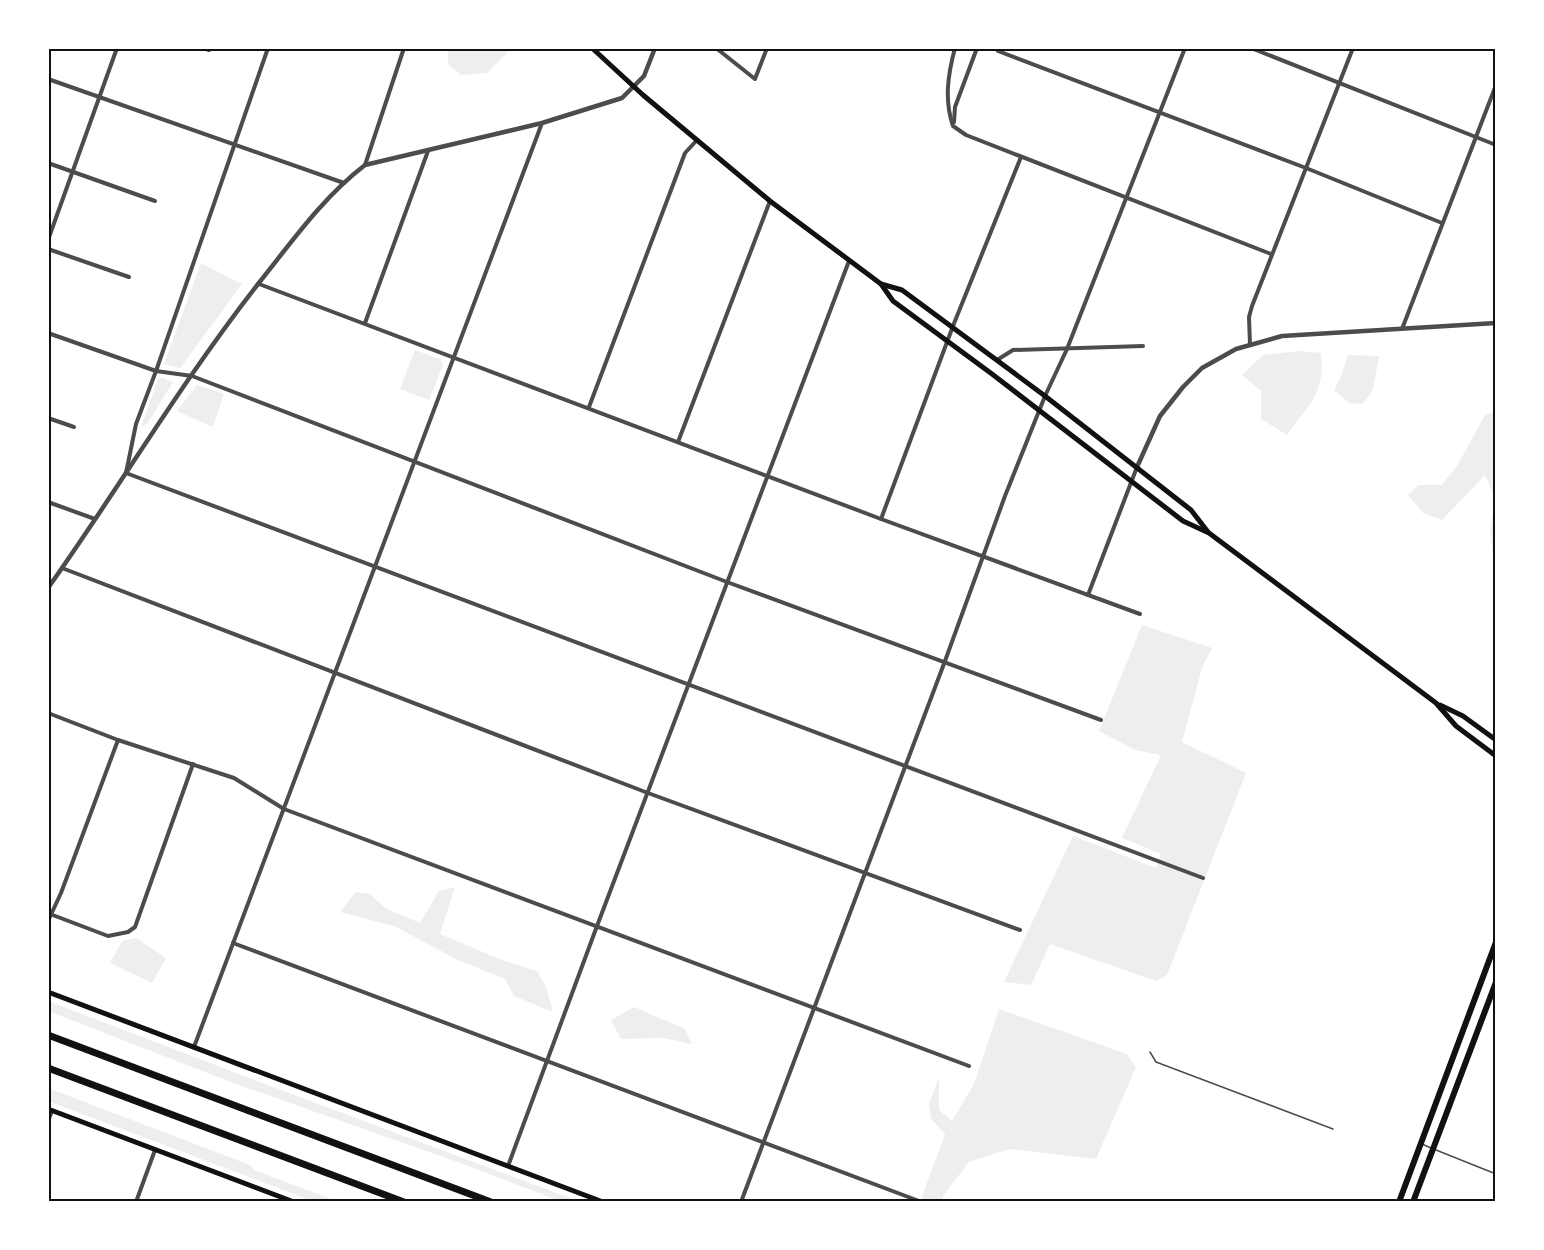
<svg xmlns="http://www.w3.org/2000/svg" width="1544" height="1250" font-family="'Nunito Sans',sans-serif">
<rect width="100%" height="100%" fill="#fff"/>
<g fill="#eee">
<polygon points="448,48 507,48 509,51 487,73 461,75 448,64"/>
<polygon points="201,263 242,284 180,368 164,364"/>
<polygon points="415,350 440,359 443,365 429,400 400,389"/>
<path d="M1299,351L1321,353C1325,396 1309,403 1287,435L1261,419V391L1242,375L1263,355Z"/>
<polygon points="1348,355 1379,356 1373,390 1363,404 1349,403 1334,390 1341,377"/>
<polygon points="163,378 173,382 147,424 141,427 158,379"/>
<polygon points="197,385 224,394 213,427 177,411"/>
<polygon points="1496,411 1496,571 1495,575 1490,531 1495,499 1485,475 1442,520 1423,513 1408,495 1419,485 1442,485 1457,466 1485,415"/>
<polygon points="1142,625 1212,648 1202,668 1182,742 1246,773 1167,975 1156,981 1050,944 1031,985 1004,982 1073,836 1156,868 1161,854 1122,838 1161,755 1135,750 1099,731"/>
<polygon points="455,887 440,934 502,960 537,971 546,987 553,1012 514,996 505,979 458,960 394,926 340,912 356,892 370,894 385,908 420,923 439,891"/>
<polygon points="136,938 166,958 152,983 110,963 122,941"/>
<polygon points="48,1001 273,1087 581,1202 562,1202 466,1165 228,1081 48,1011"/>
<polygon points="634,1007 685,1029 692,1044 664,1038 621,1039 611,1020"/>
<polygon points="999,1009 1127,1054 1136,1067 1096,1159 1009,1149 969,1162 943,1196 943,1202 920,1202 945,1134 931,1119 929,1104 939,1077 939,1110 952,1121 974,1084"/>
<polygon points="48,1088 250,1165 254,1170 339,1202 315,1202 48,1101"/>
</g>
<g fill="none" stroke-linecap="round" stroke-linejoin="round">
<g stroke="#4c4c4c" stroke-width="1.5">
<polyline points="1150,1052 1156,1062 1333,1129"/>
<polyline points="1422,1144 1431,1148"/>
<polyline points="1436,1150 1496,1174"/>
</g>
<g stroke="#4c4c4c" stroke-width="4">
<polyline points="203,48 209,50"/>
<polyline points="268,48 156,371 136,424 126,473 1203,878"/>
<polyline points="716,48 755,79 767,48"/>
<path d="M955,48C948,74 944,100 953,126L966,135L1271,254"/>
<polyline points="1251,48 1496,145"/>
<polyline points="998,51 1306,168 1442,223"/>
<polyline points="48,79 344,183"/>
<polyline points="954,122 955,107 977,48"/>
<polyline points="48,163 155,201"/>
<polyline points="365,165 404,48"/>
<polyline points="48,240 117,48"/>
<polyline points="48,249 129,277"/>
<polyline points="259,284 881,519 1140,614"/>
<polyline points="365,323 428,151"/>
<polyline points="1402,329 1496,85"/>
<polyline points="48,333 156,371 192,376 727,582 1101,720"/>
<polyline points="1250,345 1249,317 1252,306 1353,48"/>
<polyline points="997,360 1013,350 1143,346"/>
<polyline points="589,407 685,153 697,140"/>
<polyline points="48,418 74,427"/>
<polyline points="678,442 770,201"/>
<polyline points="48,502 95,519"/>
<polyline points="881,519 953,326 1021,157"/>
<polyline points="62,568 648,793 1020,930"/>
<polyline points="1088,595 1137,467"/>
<polyline points="48,713 118,740 234,778 284,809 969,1066"/>
<polyline points="50,914 108,936 128,932 135,927 193,764"/>
<polyline points="48,921 61,893 118,740"/>
<polyline points="233,943 919,1201"/>
<polyline points="194,1047 542,123"/>
<polyline points="48,1121 52,1111"/>
<polyline points="508,1166 597,926 849,261"/>
<polyline points="136,1202 155,1150"/>
<polyline points="741,1202 945,661 1005,496 1045,396 1067,349 1185,48"/>
</g>
<g stroke="#4c4c4c" stroke-width="4.5">
<polyline points="1137,467 1160,416 1183,387 1202,368 1236,349 1282,336 1496,323"/>
<path d="M48,588C119,488 182,381 258,284C291,243 322,198 365,165L542,123L622,98L644,76L655,48"/>
</g>
<g stroke="#111" stroke-width="5">
<polyline points="48,992 603,1202"/>
<polyline points="48,1109 294,1202"/>
</g>
<g stroke="#111" stroke-width="5">
<polyline points="592,48 643,95 770,201 881,284 893,301 992,374 1183,521 1209,533 1436,703 1456,726 1496,756"/>
<polyline points="881,284 902,290 1045,396 1191,510 1208,532"/>
<polyline points="1440,705 1463,716 1496,740"/>
</g>
<g stroke="#111" stroke-width="6">
<polyline points="1399,1202 1496,942"/>
<polyline points="1413,1202 1496,982"/>
</g>
<g stroke="#111" stroke-width="7">
<polyline points="48,1035 491,1202"/>
<polyline points="48,1068 404,1202"/>
</g>
</g>
<rect width="1544" height="1250" fill="none" stroke="#ffffff" stroke-width="99"/>
<rect x="50" y="50" width="1444" height="1150" fill="none" stroke="#111" stroke-width="2"/>
</svg>
